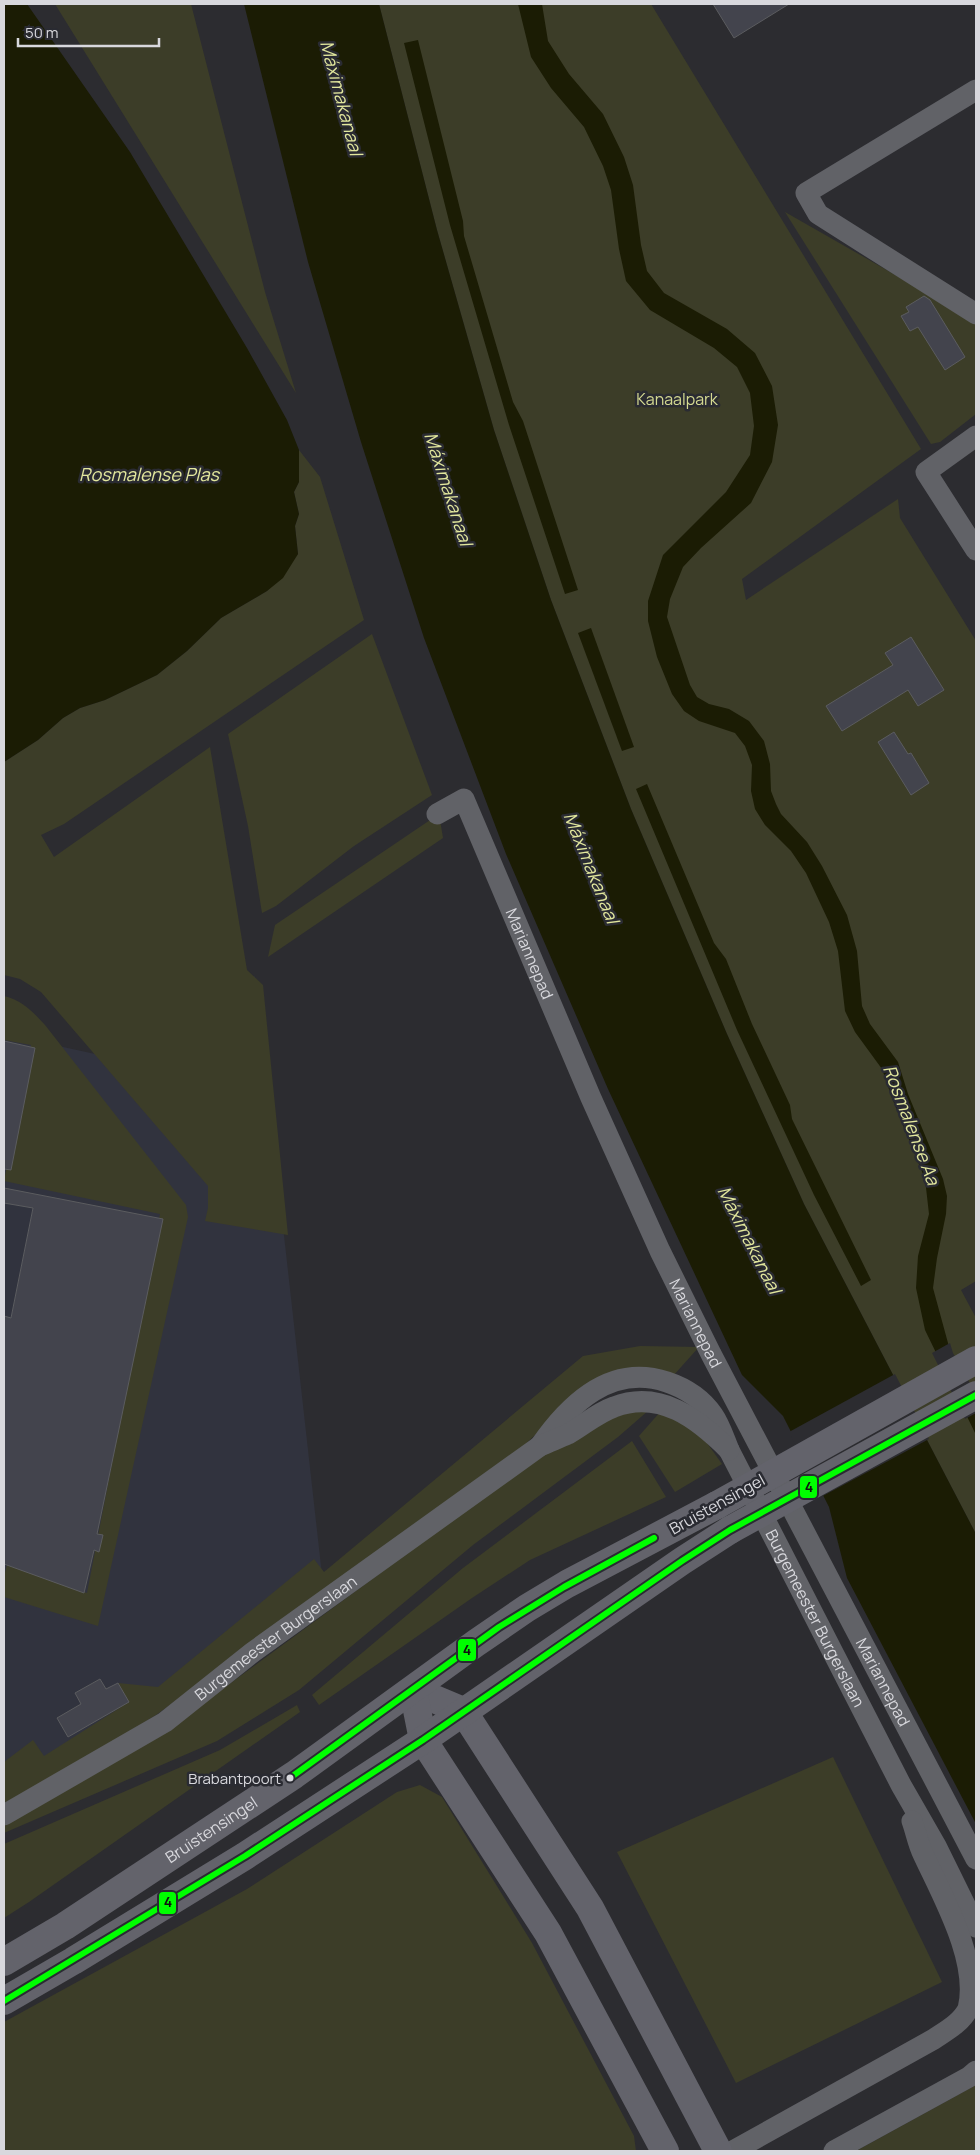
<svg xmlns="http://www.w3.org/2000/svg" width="980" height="2155" font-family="Manrope,sans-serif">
<rect width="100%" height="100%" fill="#2c2c30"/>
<polygon fill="#31333e" points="255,976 322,1575 168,1690 4,1780 4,1034 136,1063"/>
<g fill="#3c3d28">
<polygon points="55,4 191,4 265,292 296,393"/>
<polygon points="379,4 651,4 921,449 742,579 746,600 898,499 900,518 976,641 976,1281 961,1290 976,1318 976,1534 804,1204 727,1034 631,809 551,600 494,430 437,230"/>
<polygon points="785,212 976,321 976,414 940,442 931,444"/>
<polygon points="299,450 320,477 364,620 64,824 41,835 54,857 210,747 247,970 263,985 288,1235 205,1221 208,1208 208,1186 41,992 20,979 4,975 4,762 38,740 63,718 80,708 105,700 157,675 187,651 221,618 267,591 298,554 295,526 299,514 294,492 299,482"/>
<polygon points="372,634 432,795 354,846 276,906 262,913 248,826 228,734"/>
<polygon points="439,814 443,838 268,957 275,925"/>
<path d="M4,996C22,1000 33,1012 45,1025L186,1205L188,1217L98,1626L4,1597V1576L7,1565L87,1593L160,1214L4,1181L31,1045L4,1040Z"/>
<polygon points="640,1346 699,1347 673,1376 570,1402 516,1453 156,1715 93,1754 4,1805 4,1762 33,1740 44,1756 129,1702 118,1683 158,1687 314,1559 324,1572 583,1356"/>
<polygon points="649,1410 618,1437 473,1545 299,1690 217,1741 4,1833 4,1825 156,1738 504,1482 603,1416"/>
<polygon points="661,1411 697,1429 722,1464 675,1492 639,1436"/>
<polygon points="632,1441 666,1497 530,1560 472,1598 319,1705 312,1695 463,1568"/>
<polygon points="297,1705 300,1712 29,1902 4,1918 4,1844 220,1750"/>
<polygon points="833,1757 942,1982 736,2083 617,1852"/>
<polygon points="420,1785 442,1797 532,1943 634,2136 636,2151 4,2151 4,2022 247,1889 397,1792"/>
<polygon points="976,2085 976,2151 856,2151"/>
</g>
<g fill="#1b1c04">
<polygon points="4,4 27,4 130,152 247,348 287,420 299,450 299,482 294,492 299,514 295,526 298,554 283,578 267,591 221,618 187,651 157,675 105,700 80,708 63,718 38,740 4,762"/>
<polygon points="244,4 379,4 437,230 494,430 551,600 631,809 727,1034 804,1204 976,1534 976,1824 847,1578 829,1507 783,1416 742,1375 608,1089 506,854 424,638 361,442 308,262"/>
<polygon points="518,4 542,4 548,41 569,74 603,114 624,157 633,185 641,245 647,271 664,293 727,329 755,353 772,386 778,425 772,462 751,503 701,548 683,567 670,599 667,617 690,685 697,697 709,704 729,709 749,721 764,741 770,764 771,791 776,804 781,814 807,842 822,866 847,915 857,951 862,1006 870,1024 898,1062 908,1094 943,1179 947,1196 946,1214 937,1258 933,1288 951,1354 976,1399 976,1435 925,1330 916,1288 918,1256 929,1214 925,1179 892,1098 882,1069 855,1032 845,1011 838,951 829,922 806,873 791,851 765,825 755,809 751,791 752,765 745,746 735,733 699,721 684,711 672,694 657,657 648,621 648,601 663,555 726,492 750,455 754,426 750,393 737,367 714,348 650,310 626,281 619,249 611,190 603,166 584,127 551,88 531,57"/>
<polygon points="418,40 463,221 464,236 513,402 523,421 578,590 565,594 509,425 450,225 404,43"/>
<polygon points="591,628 634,747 622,751 578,633"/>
<polygon points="647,784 714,943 726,959 752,1024 790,1105 792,1119 871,1280 861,1286 814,1195 737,1030 636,789"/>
</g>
<g fill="#2c2c30">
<polygon points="950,1343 953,1353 976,1394 976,1413 965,1419 932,1353"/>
<polygon points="895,1374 929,1439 821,1497 789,1432"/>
</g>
<g fill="#43444d" stroke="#5b5c5f">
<polygon points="713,4 789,4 734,38"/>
<polygon points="924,296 930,300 965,357 945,370 918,327 910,331 901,316 909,312 906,307"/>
<polygon points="911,637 944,690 918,706 908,690 842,731 826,706 893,665 885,653"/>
<polygon points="894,732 908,754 911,753 929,783 911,795 878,742"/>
<polygon points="4,1041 35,1048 11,1170 4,1169"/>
<polygon points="4,1188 163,1219 97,1534 103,1535 99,1552 94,1550 84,1593 4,1564 4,1316 11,1318 33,1208 4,1203"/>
<polygon points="100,1679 106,1689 118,1683 129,1702 68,1737 57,1718 81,1704 75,1693"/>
</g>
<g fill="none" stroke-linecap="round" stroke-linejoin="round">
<g stroke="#616267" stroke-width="21">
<polyline points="976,90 806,193 818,214 976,314"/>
<polyline points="976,436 926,472 976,550"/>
<path id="s1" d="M437,814L464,799L591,1098L660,1251L711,1354L976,1859"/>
<path id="s2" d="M540,1446C569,1404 611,1363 667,1382C685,1388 702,1399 713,1415C720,1425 724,1438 729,1450L901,1785L936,1846L976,1927"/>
<path id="s3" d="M4,1815L165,1722L253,1652L540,1446C549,1442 559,1438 568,1434C584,1425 597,1413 614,1407C660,1389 698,1419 729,1450"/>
<path d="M733,2151L934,2039C946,2031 961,2023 968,2009C980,1962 943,1897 923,1854C918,1844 916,1832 912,1821"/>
<polyline points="834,2151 969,2077 976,2071"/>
</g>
<g stroke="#63636b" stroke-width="28">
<polyline points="413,1690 463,1711 590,1908 718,2151"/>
<polyline points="413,1690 423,1740 548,1933 665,2151"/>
<path id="s4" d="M4,1962L65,1926L294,1775L476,1643L527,1608L567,1584L717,1505"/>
<polyline points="4,2001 73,1961 245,1856 423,1740 682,1561 730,1530"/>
</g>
<g stroke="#63636b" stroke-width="28">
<polyline points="717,1505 976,1360"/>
<polyline points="730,1530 976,1395"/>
</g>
<defs>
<g id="bus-1">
<polyline points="290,1778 499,1627 564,1587 654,1538"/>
<polyline points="4,2001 245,1856 423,1740 682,1561 730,1530 976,1395"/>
</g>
</defs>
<use href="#bus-1" stroke="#2a2b32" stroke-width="10"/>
<use href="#bus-1" stroke="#0f0" stroke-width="6"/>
</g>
<circle fill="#d8d8dd" stroke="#2a2b32" stroke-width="2" cx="290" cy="1778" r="4.5"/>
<g text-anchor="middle" stroke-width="5" stroke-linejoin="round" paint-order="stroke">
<g font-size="15" fill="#d8d8dd" stroke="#2a2b32" text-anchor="end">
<text x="281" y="1784">Brabantpoort</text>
</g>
<g font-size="16" fill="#d5da91" stroke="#2a2b32">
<text x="677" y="405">Kanaalpark</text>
</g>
<g font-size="16" fill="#d8d8dd" stroke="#2a2b32">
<text dy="6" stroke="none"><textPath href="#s1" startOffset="199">Mariannepad</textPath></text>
<text dy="6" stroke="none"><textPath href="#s1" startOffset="604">Mariannepad</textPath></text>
<text transform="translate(717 1504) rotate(-29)" y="6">Bruistensingel</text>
<text dy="6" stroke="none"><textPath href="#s2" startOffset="439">Burgemeester Burgerslaan</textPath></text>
<text dy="6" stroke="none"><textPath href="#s3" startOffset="325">Burgemeester Burgerslaan</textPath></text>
<text dy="6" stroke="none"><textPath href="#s1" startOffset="1009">Mariannepad</textPath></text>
<text dy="6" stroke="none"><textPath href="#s4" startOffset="246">Bruistensingel</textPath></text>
</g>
<g font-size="18" font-style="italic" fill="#e2e79d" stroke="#2a2b32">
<text transform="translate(341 98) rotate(75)" y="6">Máximakanaal</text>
<text x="149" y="481">Rosmalense Plas</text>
<text transform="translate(448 489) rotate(72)" y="6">Máximakanaal</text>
<text transform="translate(591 868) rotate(68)" y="6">Máximakanaal</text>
<text transform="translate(911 1125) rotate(69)" y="6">Rosmalense Aa</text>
<text transform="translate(749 1240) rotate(63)" y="6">Máximakanaal</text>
</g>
</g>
<g stroke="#2a2b32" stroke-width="2">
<rect x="799" y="1475" width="19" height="24" rx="5" fill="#0f0"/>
<rect x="457" y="1638" width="20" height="24" rx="5" fill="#0f0"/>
<rect x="158" y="1891" width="19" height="24" rx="5" fill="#0f0"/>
</g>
<g font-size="14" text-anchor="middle" font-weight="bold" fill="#111">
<text x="809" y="1492">4</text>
<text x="467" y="1655">4</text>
<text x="168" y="1907">4</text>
</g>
<rect width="980" height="2155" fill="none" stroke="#d8d8dd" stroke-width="10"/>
<path d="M18 38v8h141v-8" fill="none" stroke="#d8d8dd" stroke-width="2.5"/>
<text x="25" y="38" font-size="15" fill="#d8d8dd" stroke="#2a2b32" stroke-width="4" paint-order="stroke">50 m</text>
</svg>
